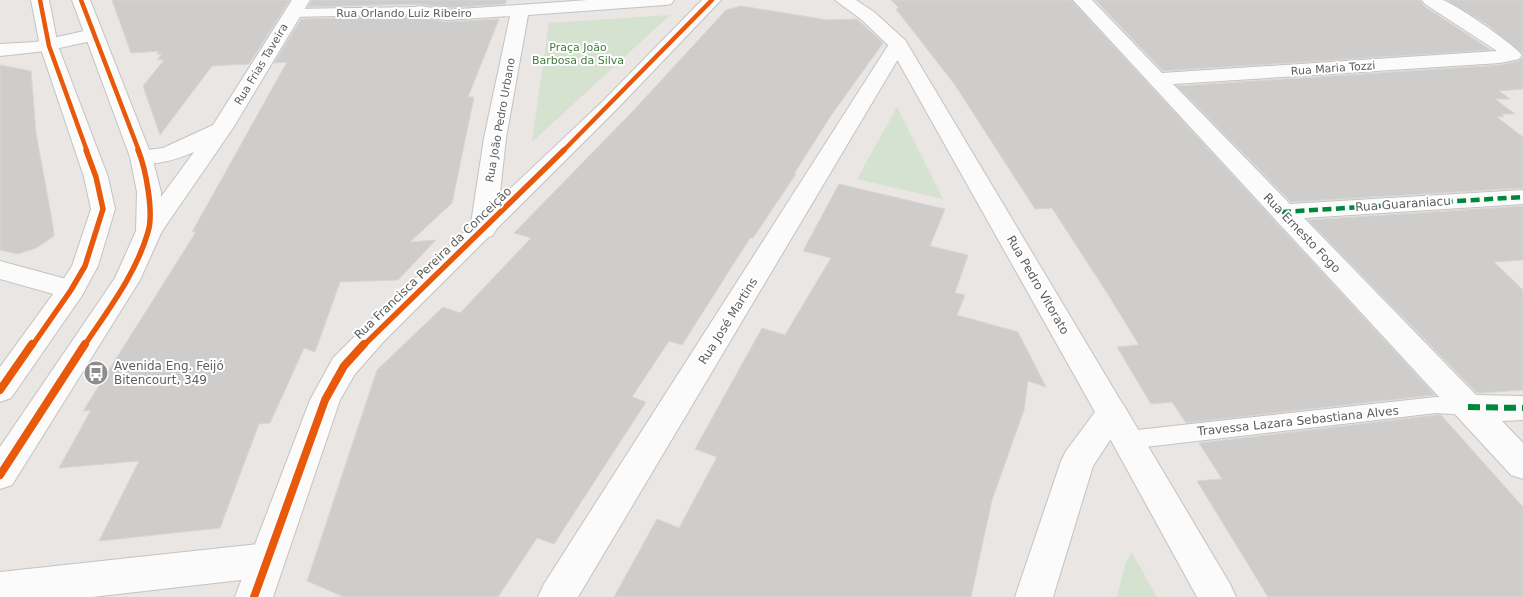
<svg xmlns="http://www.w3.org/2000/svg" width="1523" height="597" font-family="'DejaVu Sans',sans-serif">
<rect width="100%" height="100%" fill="#e9e6e3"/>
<g fill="#d5e2d0">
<polygon points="670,15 532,142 549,23"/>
<polygon points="897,107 943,199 857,179"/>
<polygon points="1132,552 1132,553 1157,597 1117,597 1125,565"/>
</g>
<g fill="#cfcdcc" stroke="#d8d6d2">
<polygon points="112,0 290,0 249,64 212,66 160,135 143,86 164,60 157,60 162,54 157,54 159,51 131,53"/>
<polygon points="312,0 507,0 505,4 446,8 420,4 308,7"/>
<polygon points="891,0 1071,0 1435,395 1186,423 1172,402 1151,404 1117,347 1139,345 1109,296 1052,208 1035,209 955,85 896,9 899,8"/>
<polygon points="1095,0 1420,0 1424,6 1491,50 1163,71"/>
<polygon points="1447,0 1523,0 1523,53 1485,23"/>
<polygon points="741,6 828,20 857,19 883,43 830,117 794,174 796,174 753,238 750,238 682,345 669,341 632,397 646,402 554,544 537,538 498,597 344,597 307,581 377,370 443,307 460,313 531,238 514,233 633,111 726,10"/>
<polygon points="413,16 446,22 499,19 468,97 474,97 452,203 410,242 436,240 398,280 340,282 315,352 304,348 270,423 259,424 220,528 99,541 139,461 59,468 91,410 83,411 196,232 192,232 287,62 274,63 301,19"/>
<polygon points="1523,57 1523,89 1499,91 1510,99 1495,99 1515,114 1502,114 1504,117 1497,117 1523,137 1523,188 1291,202 1177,86 1500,65 1519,61"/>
<polygon points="0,65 31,71 36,133 53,226 54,236 36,248 18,254 0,250"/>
<polygon points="839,184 945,209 930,246 968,255 955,293 965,295 957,315 1018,332 1046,387 1028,381 1024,410 992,500 971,597 614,597 657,519 679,528 717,457 695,449 762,328 785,335 831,258 803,251"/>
<polygon points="1523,206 1523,260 1494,262 1523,290 1523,390 1481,393 1477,393 1308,220"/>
<polygon points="1436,415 1441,415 1523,507 1523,597 1268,597 1197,481 1222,479 1199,443"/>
</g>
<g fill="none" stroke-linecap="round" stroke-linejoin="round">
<defs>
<g id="lane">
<polygon points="420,7 426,11 424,14 291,17 285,13 291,9"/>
<polygon points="1436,397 1468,399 1476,401 1479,407 1476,413 1468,415 1436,413 1128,449 1120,446 1117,440 1120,434 1128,431"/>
</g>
<g id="street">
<path d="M292,0H310L233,128L158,237L149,239L140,237L136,231L194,152C175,160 153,167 133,162L130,157L133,152L163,148L213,125Z"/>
<polygon points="588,0 674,0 671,4 665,5 528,15 506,138 496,230 492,236 483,238 474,236 470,230 484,138 510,16 446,20 414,15 411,11 414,7 420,6 446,10"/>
<path d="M1073,0H1092L1162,73L1497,51L1425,4L1422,0C1428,0 1436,0 1442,0C1453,2 1515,45 1522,55L1519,59L1500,63L1173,84L1290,204L1523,190V204L1304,218L1476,395L1523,396V420L1502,421L1523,443V479L1511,475Z"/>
<polygon points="93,29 100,31 102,35 100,39 46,51 0,56 0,44 35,42"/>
<polygon points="898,38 905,40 907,44 578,597 538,597 544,584 889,44 891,40"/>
<polygon points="0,261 81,283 85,290 81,297 71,299 0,279"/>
<polygon points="1112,401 1123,404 1230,584 1236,597 1197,597 1096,413 1101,404"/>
<polygon points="267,543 280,548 285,560 280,572 267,577 92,597 0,597 0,572"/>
</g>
<g id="secondary">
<polygon points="31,0 49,0 58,46 108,177 115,209 98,266 81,297 11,398 0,402 0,367 61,283 72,266 91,209 84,177 40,46"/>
<polygon points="72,0 90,0 152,157 161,192 162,231 140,280 12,485 0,489 0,447 115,278 136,231 137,192 130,157"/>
<polygon points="702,0 721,0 616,110 385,340 355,374 340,400 273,597 235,597 310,400 333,358 365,326 602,102"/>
<polygon points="835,0 856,0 874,12 905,40 1128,413 1093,466 1053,597 1015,597 1061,461 1066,451 1095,412 890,47 862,20"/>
</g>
</defs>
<use href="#lane" stroke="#c3c3c3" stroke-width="2"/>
<use href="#street" stroke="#c3c3c3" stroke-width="2"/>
<use href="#secondary" stroke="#c3c3c3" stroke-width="2"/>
<use href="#lane" fill="#fcfbfb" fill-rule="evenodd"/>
<use href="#street" fill="#fcfbfb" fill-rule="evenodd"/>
<use href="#secondary" fill="#fcfbfb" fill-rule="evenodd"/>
<polyline stroke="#00873e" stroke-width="4.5" stroke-dasharray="9 4.5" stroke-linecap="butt" points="1282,212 1523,197"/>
<polyline stroke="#00873e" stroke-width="6" stroke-dasharray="12 6" stroke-linecap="butt" points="1468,407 1523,408"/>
<defs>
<g id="cycleway-far2">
<polyline points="40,0 49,46 87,151"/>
<polyline points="81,0 139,151"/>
<polyline points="563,151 712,0"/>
</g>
<g id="cycleway-far1">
<polyline points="32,346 71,290 85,266 103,209 96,177 86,150"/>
<path d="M84,346C108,310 136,274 148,232C154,213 146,169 138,150"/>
<polyline points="363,346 564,150"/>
</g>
<g id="cycleway">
<polyline points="0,390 32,344"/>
<polyline points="0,475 85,344"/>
<polyline points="254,597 325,400 344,366 364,344"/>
</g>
</defs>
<use href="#cycleway-far2" stroke="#fff" stroke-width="7"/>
<use href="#cycleway-far1" stroke="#fff" stroke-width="9"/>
<use href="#cycleway" stroke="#fff" stroke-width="11"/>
<use href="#cycleway-far2" stroke="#e8590c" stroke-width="4.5"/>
<use href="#cycleway-far1" stroke="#e8590c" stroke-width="5.5"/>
<use href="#cycleway" stroke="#e8590c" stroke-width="8"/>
</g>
<defs>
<symbol id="bus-disc" viewBox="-11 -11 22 22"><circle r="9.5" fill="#8c8e8e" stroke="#fff"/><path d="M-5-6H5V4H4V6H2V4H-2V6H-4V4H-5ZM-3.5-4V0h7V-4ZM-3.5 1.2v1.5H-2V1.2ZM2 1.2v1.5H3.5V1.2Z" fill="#fff"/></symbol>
</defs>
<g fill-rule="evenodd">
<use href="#bus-disc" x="82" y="359" width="28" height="28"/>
</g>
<g text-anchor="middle" stroke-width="4" stroke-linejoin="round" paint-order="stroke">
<g font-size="11" fill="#5a5e60" stroke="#fff">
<text x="404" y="17">Rua Orlando Luiz Ribeiro</text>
<text transform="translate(261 64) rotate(-59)" y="4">Rua Frias Taveira</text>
<text transform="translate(1333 68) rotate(-4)" y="4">Rua Maria Tozzi</text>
<text transform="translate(500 120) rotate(-80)" y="4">Rua João Pedro Urbano</text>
</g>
<g font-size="11" fill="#457b3e" stroke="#fff">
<text x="578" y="51">Praça João<tspan x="578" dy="13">Barbosa da Silva</tspan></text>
</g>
<g font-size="12" fill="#5a5e60" stroke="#fff">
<text transform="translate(1403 204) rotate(-4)" y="4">Rua Guaraniacu</text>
<text transform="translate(1302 233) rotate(46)" y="4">Rua Ernesto Fogo</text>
<text transform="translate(433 263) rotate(-44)" y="4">Rua Francisca Pereira da Conceição</text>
<text transform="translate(1038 285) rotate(60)" y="4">Rua Pedro Vitorato</text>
<text transform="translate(728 321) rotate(-58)" y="4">Rua José Martins</text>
<text transform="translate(1298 421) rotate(-6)" y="4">Travessa Lazara Sebastiana Alves</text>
</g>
<g font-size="12" fill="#5a5e60" stroke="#fff" text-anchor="start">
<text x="114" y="370">Avenida Eng. Feijó<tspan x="114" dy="14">Bitencourt, 349</tspan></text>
</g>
</g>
</svg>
